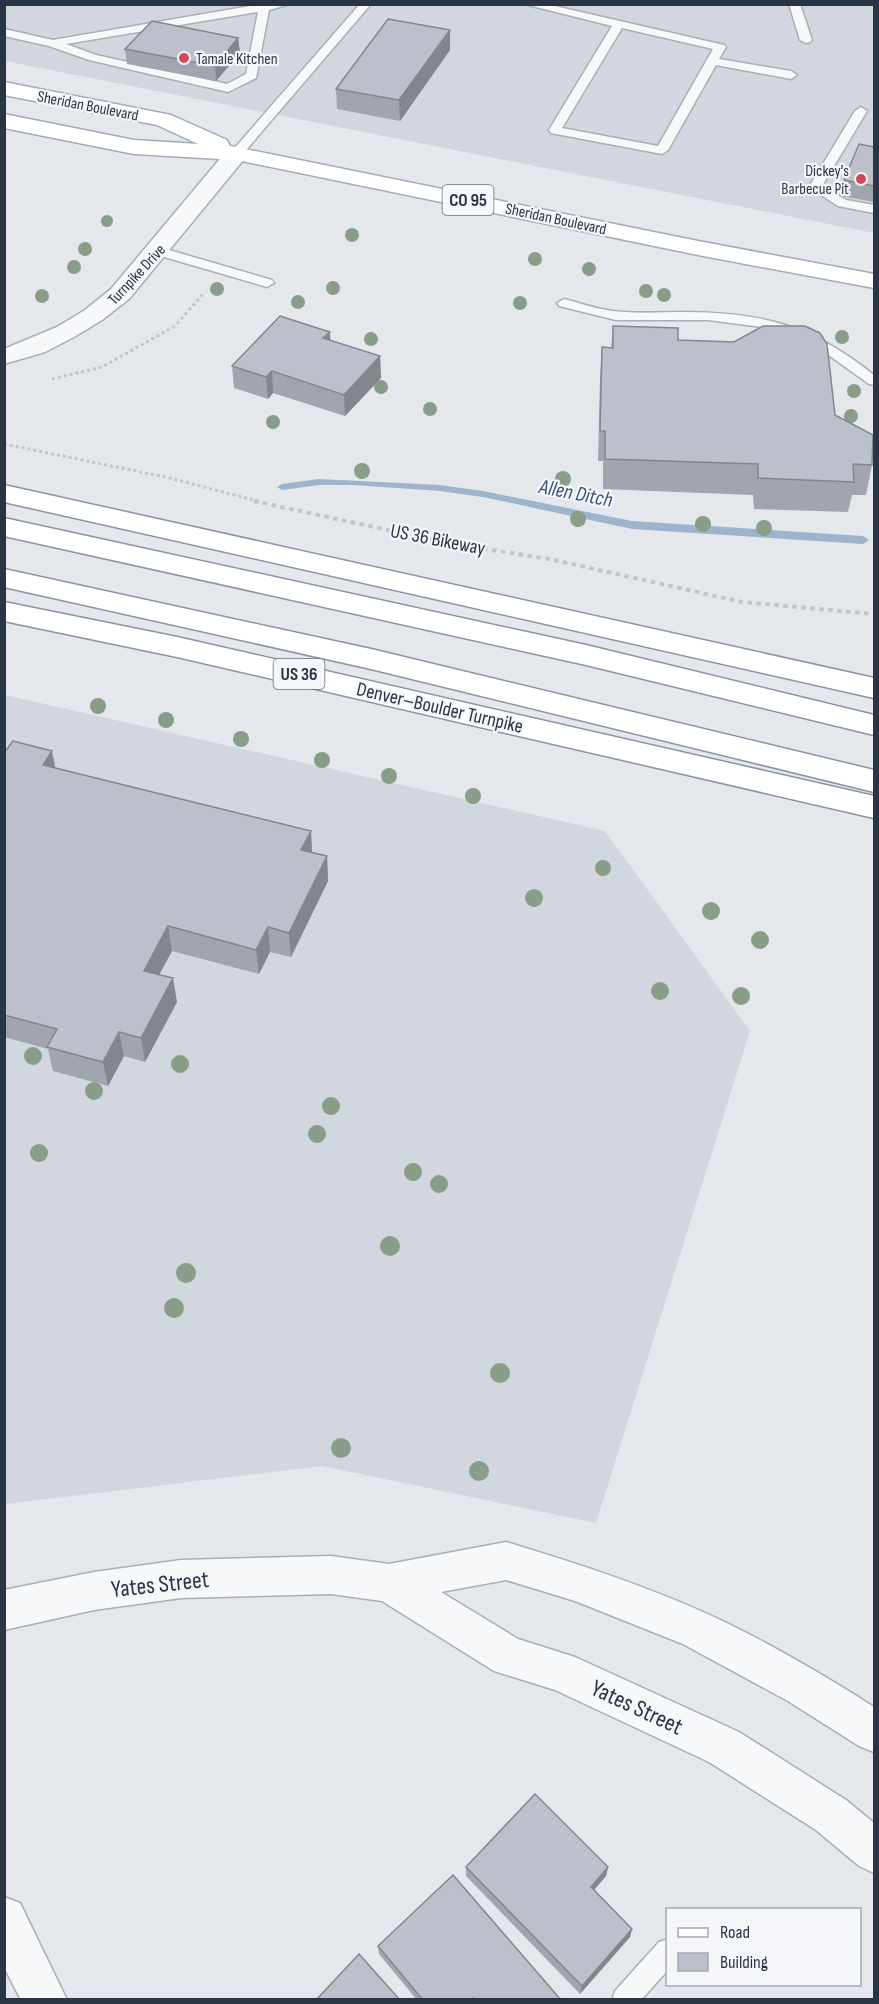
<svg xmlns="http://www.w3.org/2000/svg" width="879" height="2004" font-family="'Sofia Sans Condensed',sans-serif">
<rect width="100%" height="100%" fill="#e4e7ec"/>
<g fill="#d2d6de">
<polygon points="4,5 874,5 874,233 5,61"/>
<polygon points="5,695 605,831 750,1031 596,1523 322,1466 5,1504"/>
</g>
<g fill="none" stroke-linecap="round" stroke-linejoin="round">
<polygon fill="#9fb4cc" fill-rule="evenodd" points="319,479 440,485 483,491 632,521 863,536 869,540 863,544 632,529 483,497 440,491 353,485 319,485 282,490 277,487 282,484"/>
<defs>
<g id="service">
<path d="M262,4H290L269,10L256,78L228,92L89,60L49,46L4,36V29L53,40ZM258,12L246,74L227,84L96,55L66,44Z"/>
<polygon points="360,4 371,4 241,156 233,156 233,150"/>
<path d="M524,4H546L724,45L726,47L719,59L791,71L797,75L791,79L716,65L668,150L662,154L551,133L549,130L612,26ZM622,28L713,49L658,146L562,128Z"/>
<polygon points="789,4 800,4 812,40 810,42 806,43 800,40"/>
<polygon points="861,107 867,111 822,186 846,200 874,205 874,213 838,206 809,187 855,111"/>
<polygon points="159,247 272,280 274,283 267,287 154,254 153,251"/>
<path d="M564,299C580,303 596,309 613,311C637,314 663,312 687,312C766,313 812,326 874,375V385L869,384L820,349L798,337L770,328L708,320H616L559,306L557,303Z"/>
<polygon points="668,1939 668,1970 641,2000 612,2000 615,1991 659,1942"/>
</g>
<g id="minor">
<polygon points="237,146 245,148 248,153 245,158 129,299 102,320 74,337 45,352 4,364 4,349 57,327 85,310 111,289 229,148"/>
<polygon points="4,1897 20,1903 67,2000 21,2000 4,1967"/>
</g>
<path id="tertiary" d="M506,1542C575,1563 646,1586 712,1616C768,1642 822,1674 874,1707V1752L859,1746L788,1701L683,1644L575,1601L506,1580L441,1592L518,1639L575,1657L739,1732L846,1800L874,1823V1873L859,1866L816,1830L709,1762L555,1690L494,1671L382,1601L331,1594L181,1598L94,1610L4,1630V1590L94,1572L181,1560L331,1556L389,1564Z"/>
<polygon id="primary" points="4,82 171,115 227,140 230,146 698,241 874,274 874,288 698,255 237,160 134,154 4,128 4,114 134,140 198,144 157,125 4,95"/>
<g id="motorway">
<polygon points="4,485 874,678 874,698 4,502"/>
<polygon points="4,518 586,645 874,715 874,735 586,665 4,536"/>
<polygon points="4,569 371,649 874,770 874,792 371,669 4,587"/>
<polygon points="4,602 177,637 874,796 874,818 177,657 4,621"/>
</g>
</defs>
<use href="#service" stroke="#a9aeb7" stroke-width="3"/>
<use href="#minor" stroke="#a9aeb7" stroke-width="3"/>
<use href="#tertiary" stroke="#a9aeb7" stroke-width="3"/>
<use href="#primary" stroke="#a3abb8" stroke-width="3"/>
<use href="#motorway" stroke="#8b94a3" stroke-width="3"/>
<g stroke="#c2c5cb" stroke-width="3" stroke-dasharray="3 3" stroke-linecap="butt">
<polyline points="52,379 102,367 175,326 204,293"/>
<polyline points="4,444 170,478 261,502"/>
</g>
<polyline stroke="#c2c5cb" stroke-width="4" stroke-dasharray="4.5 4.5" stroke-linecap="butt" points="254,501 443,542 554,560 742,602 874,614"/>
<use href="#service" fill="#f7f8fa" fill-rule="evenodd"/>
<use href="#minor" fill="#f7f8fa" fill-rule="evenodd"/>
<use href="#tertiary" fill="#f7f8fa" fill-rule="evenodd"/>
<use href="#primary" fill="#fff" fill-rule="evenodd"/>
<use href="#motorway" fill="#fff" fill-rule="evenodd"/>
</g>
<g fill="#899d89">
<circle cx="107" cy="221" r="6"/>
<circle cx="352" cy="235" r="7"/>
<circle cx="85" cy="249" r="7"/>
<circle cx="535" cy="259" r="7"/>
<circle cx="74" cy="267" r="7"/>
<circle cx="589" cy="269" r="7"/>
<circle cx="333" cy="288" r="7"/>
<circle cx="217" cy="289" r="7"/>
<circle cx="646" cy="291" r="7"/>
<circle cx="664" cy="295" r="7"/>
<circle cx="42" cy="296" r="7"/>
<circle cx="298" cy="302" r="7"/>
<circle cx="520" cy="303" r="7"/>
<circle cx="842" cy="337" r="7"/>
<circle cx="371" cy="339" r="7"/>
<circle cx="381" cy="387" r="7"/>
<circle cx="854" cy="391" r="7"/>
<circle cx="430" cy="409" r="7"/>
<circle cx="851" cy="416" r="7"/>
<circle cx="273" cy="422" r="7"/>
<circle cx="362" cy="471" r="8"/>
<circle cx="563" cy="479" r="8"/>
<circle cx="578" cy="519" r="8"/>
<circle cx="703" cy="524" r="8"/>
<circle cx="764" cy="528" r="8"/>
<circle cx="98" cy="706" r="8"/>
<circle cx="166" cy="720" r="8"/>
<circle cx="241" cy="739" r="8"/>
<circle cx="322" cy="760" r="8"/>
<circle cx="389" cy="776" r="8"/>
<circle cx="473" cy="796" r="8"/>
<circle cx="603" cy="868" r="8"/>
<circle cx="534" cy="898" r="9"/>
<circle cx="711" cy="911" r="9"/>
<circle cx="760" cy="940" r="9"/>
<circle cx="660" cy="991" r="9"/>
<circle cx="741" cy="996" r="9"/>
<circle cx="33" cy="1056" r="9"/>
<circle cx="180" cy="1064" r="9"/>
<circle cx="94" cy="1091" r="9"/>
<circle cx="331" cy="1106" r="9"/>
<circle cx="317" cy="1134" r="9"/>
<circle cx="39" cy="1153" r="9"/>
<circle cx="413" cy="1172" r="9"/>
<circle cx="439" cy="1184" r="9"/>
<circle cx="390" cy="1246" r="10"/>
<circle cx="186" cy="1273" r="10"/>
<circle cx="174" cy="1308" r="10"/>
<circle cx="500" cy="1373" r="10"/>
<circle cx="341" cy="1448" r="10"/>
<circle cx="479" cy="1471" r="10"/>
</g>
<g fill="#a1a5ae">
<polygon points="238,38 240,53 216,81 127,64 125,49"/>
<polygon points="450,50 400,121 337,109 336,89"/>
<polygon points="874,147 874,202 841,196 844,180"/>
<polygon points="613,326 678,340 835,415 872,465 866,495 852,495 848,512 754,509 753,495 603,489 603,461 598,461 600,378 602,347 611,348"/>
<polygon points="330,341 380,356 381,378 345,416 273,393 268,399 234,388 232,366"/>
<polygon points="4,753 56,768 311,831 312,853 327,856 328,881 291,957 270,952 259,974 172,951 159,975 177,1002 145,1062 124,1056 108,1086 53,1071 48,1049 4,1037"/>
<polygon points="466,1867 608,1867 606,1876 594,1890 632,1929 630,1937 580,1994 466,1876"/>
<polygon points="378,1946 561,2000 417,2000 379,1954"/>
</g>
<g fill="#83868d">
<polygon points="450,30 450,50 400,121 399,100"/>
<polygon points="238,38 240,53 216,81 215,66"/>
<polygon points="330,332 331,353 323,338"/>
<polygon points="380,356 381,378 345,416 344,395"/>
<polygon points="272,371 273,393 268,399 266,377"/>
<polygon points="52,751 57,776 43,765"/>
<polygon points="311,831 312,856 301,850"/>
<polygon points="327,856 328,881 291,957 289,933"/>
<polygon points="168,926 172,951 148,995 144,971"/>
<polygon points="268,927 270,952 259,974 256,950"/>
<polygon points="173,978 177,1002 145,1062 141,1038"/>
<polygon points="119,1032 124,1056 108,1086 103,1062"/>
<polygon points="608,1867 606,1876 589,1896 591,1887"/>
<polygon points="632,1929 630,1937 580,1994 582,1986"/>
</g>
<g fill="#bbc0ca" stroke="#83868d" stroke-width="1.5">
<polygon points="388,19 450,30 399,100 336,89"/>
<polygon points="152,21 238,38 215,66 125,49"/>
<polygon points="859,144 874,147 874,186 844,180"/>
<polygon points="280,316 330,332 323,338 380,356 344,395 272,371 266,377 232,366"/>
<polygon points="613,326 678,328 678,340 734,342 763,326 805,326 820,333 827,344 835,415 873,435 872,465 853,464 854,482 758,478 758,464 605,459 605,431 600,431 602,347 613,348"/>
<polygon points="13,741 52,751 43,765 311,831 301,850 327,856 289,933 268,927 256,950 168,926 144,971 173,978 141,1038 119,1032 103,1062 47,1047 57,1029 4,1015 4,753"/>
<polygon points="535,1794 608,1867 591,1887 632,1929 582,1986 466,1867"/>
<polygon points="453,1875 561,2000 475,2000 473,1998 472,2000 423,2000 378,1946"/>
<polygon points="359,1954 400,2000 316,2000"/>
</g>
<g fill="#d1495b" stroke="#f4f6f9" stroke-width="2">
<circle cx="184" cy="58" r="6"/>
<circle cx="861" cy="179" r="6"/>
</g>
<g text-anchor="middle" stroke-width="4.5" stroke-linejoin="round" paint-order="stroke">
<g font-size="16" fill="#2b3445" stroke="#f4f6f9" text-anchor="start">
<text x="196" y="64">Tamale Kitchen</text>
<text x="849" y="176" text-anchor="end">Dickey's<tspan x="849" dy="18">Barbecue Pit</tspan></text>
</g>
<g font-size="16" fill="#2b3445" stroke="#f4f6f9">
<text transform="translate(88 105) rotate(11)" y="6">Sheridan Boulevard</text>
<text transform="translate(556 218) rotate(12)" y="6">Sheridan Boulevard</text>
<text transform="translate(136 274) rotate(-47)" y="6">Turnpike Drive</text>
</g>
<g fill="#f4f6f9" stroke="#676e7b" stroke-width="1.5">
<rect x="442.5" y="185" width="51" height="30" rx="4.5"/>
<rect x="273.5" y="659" width="51" height="30" rx="4.5"/>
</g>
<g font-size="18" font-weight="bold" fill="#2b3445">
<text x="468" y="206">CO 95</text>
<text x="299" y="680">US 36</text>
</g>
<g font-size="20" fill="#2b3445" stroke="#f4f6f9">
<text transform="translate(438 539) rotate(11)" y="7">US 36 Bikeway</text>
<text transform="translate(440 707) rotate(13)" y="7">Denver–Boulder Turnpike</text>
</g>
<g font-size="21" font-style="italic" fill="#34527a" stroke="#f4f6f9">
<text transform="translate(576 493) rotate(11)" y="7">Allen Ditch</text>
</g>
<g font-size="24" fill="#2b3445" stroke="#f4f6f9">
<text transform="translate(160 1584) rotate(-6)" y="8">Yates Street</text>
<text transform="translate(637 1707) rotate(25)" y="8">Yates Street</text>
</g>
</g>
<rect width="879" height="2004" fill="none" stroke="#2b3445" stroke-width="12"/>
<rect x="666" y="1908" width="195" height="78" fill="#f4f6f9" stroke="#a4a8b1" stroke-width="1.5"/>
<rect x="678" y="1928" width="30" height="9" fill="#ffffff" stroke="#a4a8b1" stroke-width="1.5"/>
<text x="720" y="1938" font-size="18" fill="#2b3445">Road</text>
<rect x="678" y="1953" width="30" height="18" fill="#bbc0ca" stroke="#a4a8b1" stroke-width="1.5"/>
<text x="720" y="1968" font-size="18" fill="#2b3445">Building</text>
</svg>
